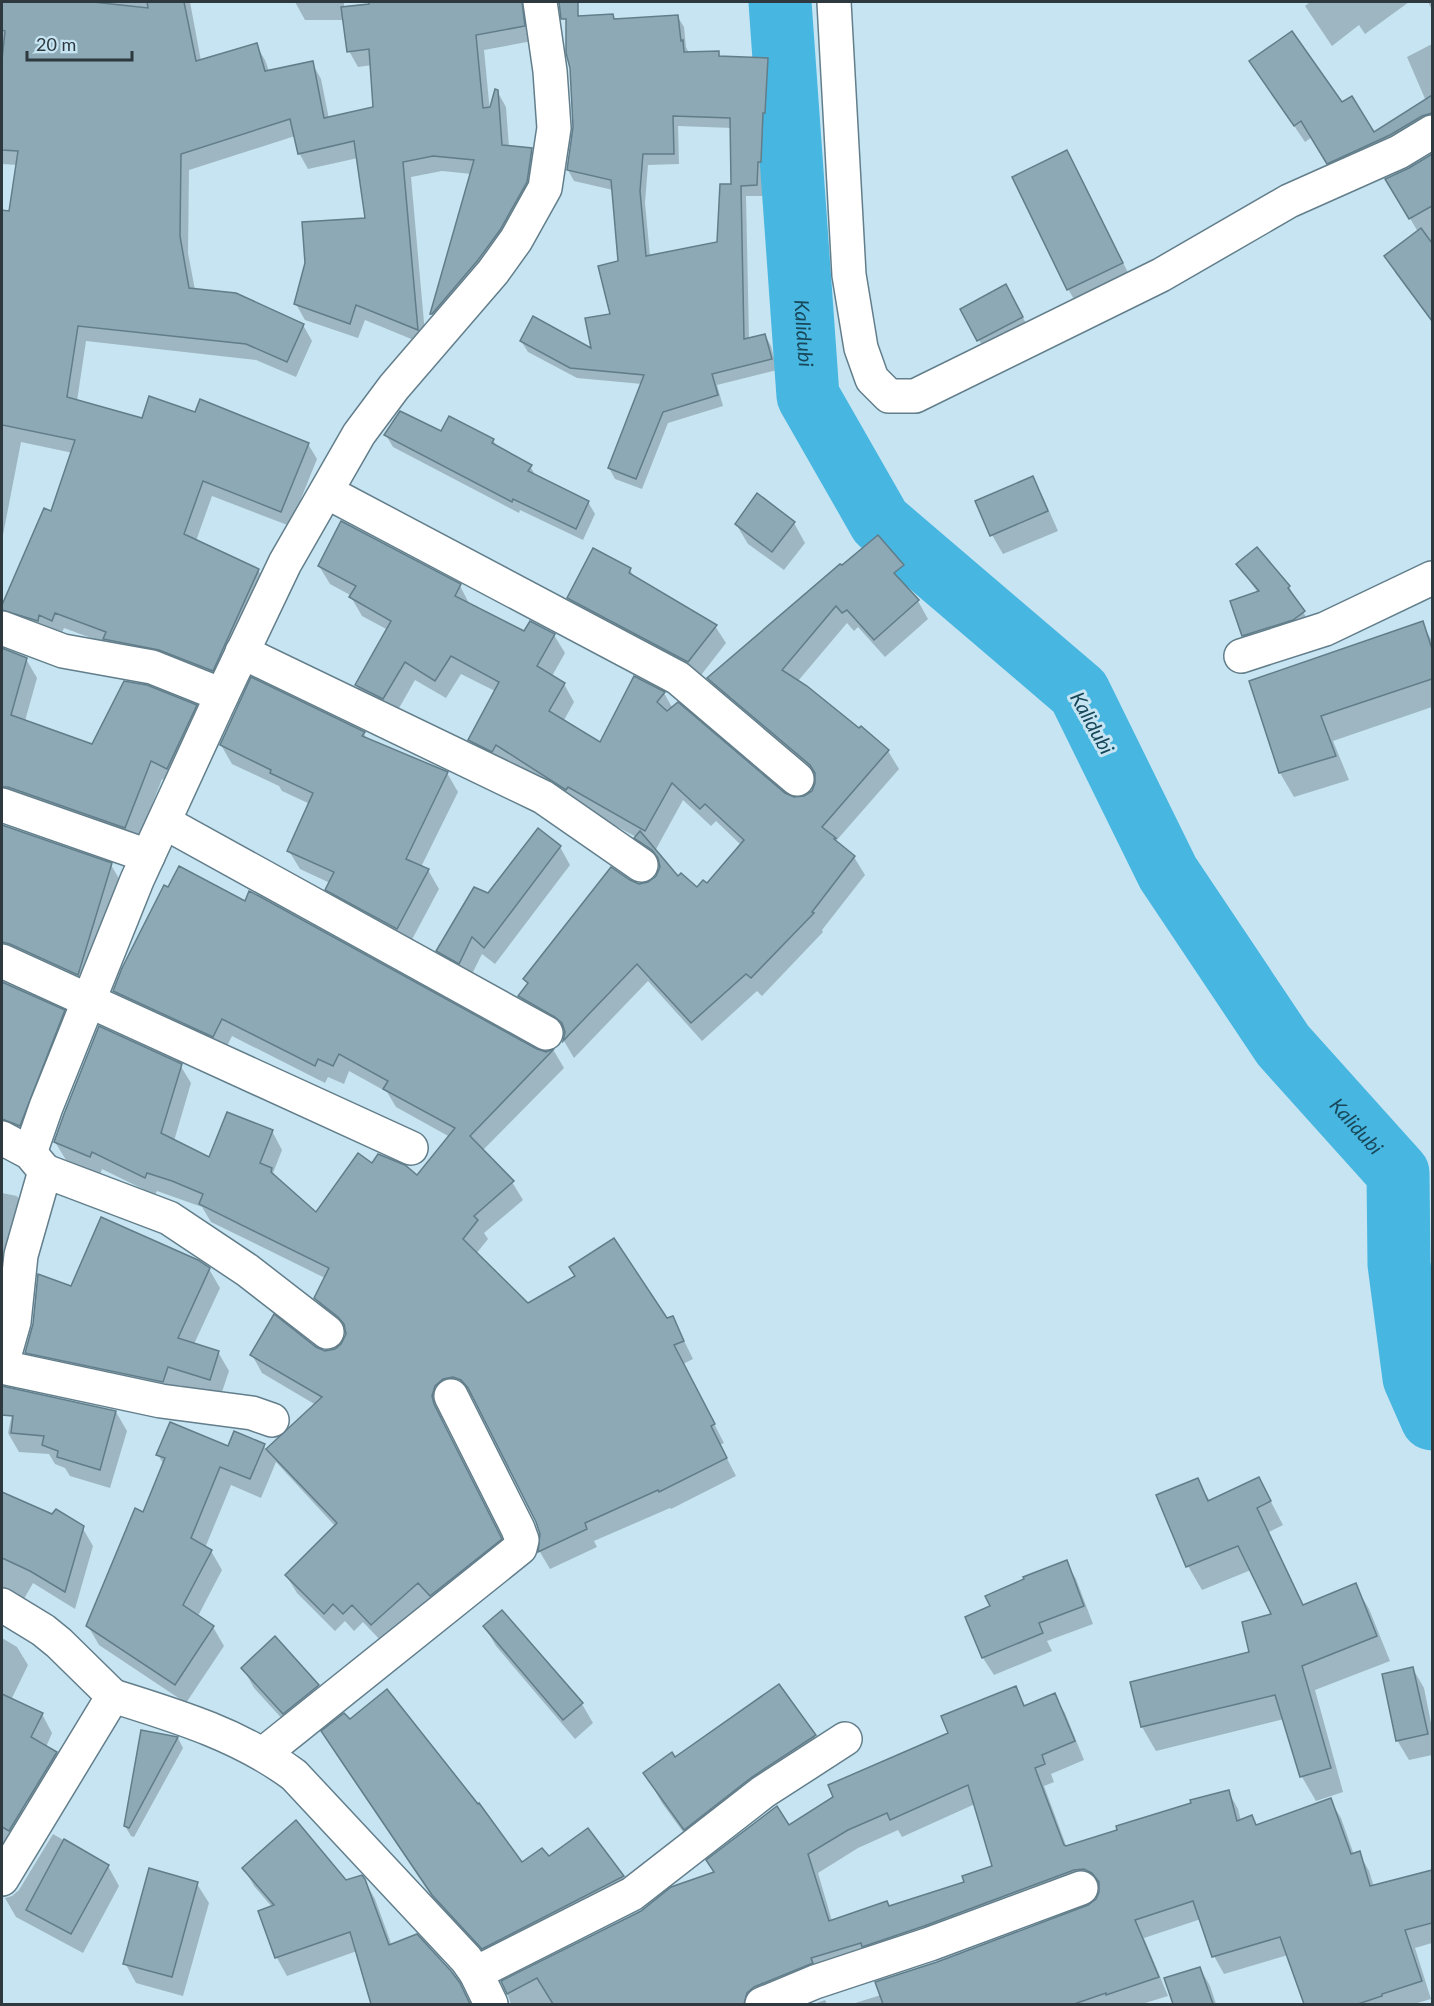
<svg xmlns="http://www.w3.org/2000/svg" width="1434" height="2006" font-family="Lato,sans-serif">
<rect width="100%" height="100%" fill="#c6e4f2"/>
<g fill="#0003" fill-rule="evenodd">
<polygon points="2,2 190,2 201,61 256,45 265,60 269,71 312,63 321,79 329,119 375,108 372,65 358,67 349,51 345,20 305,20 295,2 344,2 344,8 380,2 540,2 532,41 484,50 490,112 497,91 506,107 509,147 531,149 540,165 535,198 441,329 432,313 472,174 442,171 411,177 426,345 365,320 358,338 305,320 296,304 367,219 358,158 308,169 299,153 295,136 189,170 188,253 195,290 303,325 312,341 296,377 256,360 86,341 77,401 143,420 196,414 308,444 317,459 290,526 212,496 196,541 258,570 267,586 222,686 64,628 61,635 10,625 2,610 44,510 52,513 73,453 21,442 2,540 2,212 11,212 18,165 2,164"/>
<polygon points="1310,2 1409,2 1365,34 1359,25 1332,46 1305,6"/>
<polygon points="1428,2 1432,2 1432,10"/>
<path d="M613,16L615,21L677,16L684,27L686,47L689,53L718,52L721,58L767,59L774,70L771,124H769L766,172H763V196H746L749,339L765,335L771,346L777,370L717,385L723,406L668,423L642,489L615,479L609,468L642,384L577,378L528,352L521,341L593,351L612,315L620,262L613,190L574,181L568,170ZM678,126L732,128L733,186L718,243L650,256L645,203L648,165L679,164Z"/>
<polygon points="1432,44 1432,134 1338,181 1312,137 1305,142 1251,62 1341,104 1374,134 1426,101 1407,57"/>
<polygon points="1066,152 1083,181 1138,293 1085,318 1068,289"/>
<polygon points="1432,155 1432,322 1396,274 1386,256 1418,232 1387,179 1409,169"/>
<polygon points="1017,306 1033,337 990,360 962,309"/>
<polygon points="442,433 493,440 498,448 530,466 537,478 588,502 595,514 583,540 520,510 519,513 393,447 386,435"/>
<polygon points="1032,478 1043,497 1058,531 1003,554 992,535"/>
<path d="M342,523L460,586L470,605L524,633L554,635L565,653L552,676L564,684L574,702L563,722L601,744L635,678L664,693L673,709L784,795L794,799L804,798L813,792L817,779L719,696L709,678L903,566L913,584L907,589L918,601L928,619L885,657L858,627L854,631L847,623L798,681L888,751L899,769L836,841L854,857L865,875L822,930L823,932L762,996L757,991L702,1041L648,981L574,1058L564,1041L566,1034L530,1014L520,996L528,985L525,979L639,885L649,884L664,868L650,847L658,864L647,856L636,837L578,805L480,758L469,740L495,691L461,674L446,698L415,680L394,717L367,704L356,685L388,630L362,616L351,597L352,596L330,584L319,566ZM683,800L711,826L716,821L741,845L707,886L697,889L678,879L655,851Z"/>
<polygon points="794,523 805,543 784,570 748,544 736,524"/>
<polygon points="1238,564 1289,587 1311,626 1251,649 1243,635 1258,593"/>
<polygon points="630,570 636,579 715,626 726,643 698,679 579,615 568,598"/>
<polygon points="1422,623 1432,641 1432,707 1333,741 1349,780 1294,797 1280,773 1251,681"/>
<polygon points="2,649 26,659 37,678 25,721 93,746 196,706 207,725 178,787 162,779 136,846 2,809"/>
<polygon points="364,733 367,740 447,773 458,792 421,867 428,870 439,889 408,947 338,908 327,889 330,883 300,869 289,851 310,804 282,791 279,786 232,764 221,745"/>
<polygon points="538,830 560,847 570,865 495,964 482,954 469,980 448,969 438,951 488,895"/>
<polygon points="19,832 111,865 121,882 88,991 2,962 2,884"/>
<polygon points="2,983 64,1011 73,1029 29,1142 2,1131"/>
<polygon points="114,991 546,1053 554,1051 564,1068 482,1151 512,1182 523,1200 484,1233 488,1239 476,1254 527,1305 667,1320 673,1318 693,1359 683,1364 724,1443 720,1445 736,1476 671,1509 670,1508 594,1541 597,1547 550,1569 540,1552 541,1534 537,1522 477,1403 473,1398 464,1395 445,1405 442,1415 444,1424 511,1557 382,1642 363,1622 354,1631 345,1621 335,1631 297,1593 286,1575 336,1527 276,1462 261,1498 231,1485 205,1548 211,1551 222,1570 198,1616 213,1627 224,1646 186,1703 99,1645 88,1626 143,1514 164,1465 158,1455 264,1446 267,1451 316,1405 262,1373 252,1355 315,1348 325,1352 335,1350 343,1345 347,1332 326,1316 316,1298 325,1278 211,1222 202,1207 157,1191 155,1195 102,1169 100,1175 66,1160 55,1142 180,1065 191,1083 174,1141 210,1159 272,1131 282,1150 273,1173 277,1180 316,1214 372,1165 418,1177 450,1137 396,1107 387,1092 349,1071 344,1084 328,1077 325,1083 232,1036 223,1054 125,1009"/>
<polygon points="2,1193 17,1196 27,1213 2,1347"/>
<polygon points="209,1269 220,1288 194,1344 218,1352 229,1371 220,1398 179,1385 174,1401 37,1371 26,1352 72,1288"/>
<polygon points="17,1391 116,1412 127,1431 110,1488 70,1476 65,1468 55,1464 49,1454 19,1452 8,1433"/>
<polygon points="1259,1479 1283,1525 1269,1532 1304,1606 1355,1585 1369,1609 1390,1661 1315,1690 1343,1792 1316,1801 1302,1777 1284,1719 1156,1751 1142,1727 1131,1683 1251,1653 1273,1615 1251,1570 1202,1590 1188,1566 1197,1480 1210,1501"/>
<polygon points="2,1493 82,1527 93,1546 75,1609 33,1583 20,1606 2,1608"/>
<polygon points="1066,1562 1076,1579 1093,1624 1047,1641 1052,1651 994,1675 983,1658 967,1618 992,1607"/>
<polygon points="485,1627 582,1704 593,1723 575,1739 496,1646"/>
<polygon points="2,1638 17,1647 28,1665 11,1700 42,1714 52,1733 46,1747 56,1753 67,1771 44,1808 2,1792"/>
<polygon points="243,1668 318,1686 329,1705 295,1733 254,1688"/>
<polygon points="1413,1669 1424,1688 1432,1728 1432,1755 1409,1760 1397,1740"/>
<polygon points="779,1686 815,1736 832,1765 768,1806 702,1858 662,1803 645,1773 675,1760"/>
<path d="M1015,1688L1026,1707L1054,1695L1065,1713L1084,1760L1051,1774L1054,1782L1044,1786L1067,1848L1228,1791L1238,1809L1241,1821L1252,1817L1257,1826L1330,1800L1341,1818L1354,1855L1359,1853L1369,1871L1374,1887L1432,1871V1943L1415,1948L1431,1999L1414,2004H1306L1288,1955L1224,1974L1214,1956L1201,1919L1144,1938L1168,1996L1142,2004H852L881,1995L937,1963L1088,1907L1097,1900L1101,1890L1095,1887L765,2004H511L503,1982L715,1873L789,1827L949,1734ZM975,1804L994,1867L966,1883L889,1908L832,1921L818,1873L858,1848L898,1830L902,1837Z"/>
<polygon points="143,1732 178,1738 183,1748 134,1837 131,1836 125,1826"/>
<polygon points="323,1732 522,1864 548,1858 588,1830 623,1877 636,1901 497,1972 447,1919 337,1756"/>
<polygon points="2,1808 22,1809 33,1827 2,1879"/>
<polygon points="53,1834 108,1866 119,1886 83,1953 16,1917 5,1898 12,1896 19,1890"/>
<polygon points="244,1868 346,1882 364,1880 375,1899 392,1946 459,1983 471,2004 373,2004 357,1951 287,1976 277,1958 260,1912 272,1907 254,1886"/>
<polygon points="197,1884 209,1903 183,1996 136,1983 125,1963"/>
<polygon points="1200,1968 1210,1986 1216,2004 1174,2004 1166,1979"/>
<polygon points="825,2000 827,2004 814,2004"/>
</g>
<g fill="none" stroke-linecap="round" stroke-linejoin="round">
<path stroke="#47b6e0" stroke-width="63" id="s1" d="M780,2L808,396L880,522L1079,692L1168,873L1283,1045L1398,1173L1399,1264L1414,1378L1432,1419"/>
</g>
<g fill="#8da9b6" stroke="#617d89" stroke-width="1.5" fill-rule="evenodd">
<polygon points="2,2 93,2 148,8 147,2 184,2 196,61 257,43 265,71 313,61 324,118 373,107 369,49 347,52 341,7 369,4 369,2 522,2 525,26 476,35 483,108 490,107 495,89 498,90 502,145 532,148 527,182 500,230 478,260 432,314 430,314 474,160 433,156 403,162 418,330 356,305 350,324 294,304 305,263 302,222 365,218 354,141 298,154 290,119 181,154 180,236 189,288 236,293 304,324 287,362 246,344 78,326 67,397 142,418 149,396 195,412 200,399 309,443 281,512 203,481 184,534 259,569 213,671 159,650 103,639 106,632 55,613 52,621 39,615 38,621 2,610 2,605 44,508 51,511 75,440 2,425 2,210 9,211 18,151 2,150 2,60 5,31 2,30"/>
<path d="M559,2H578V16L613,14L614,19L678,15L681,41L683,40L684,52L719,51V56L768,58L765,113H763L761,162H758L757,185L741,186L744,339L765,334L772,359L712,374L718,395L663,412L636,479L608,468L644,375L570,368L520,341L533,316L591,348L585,318L610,314L598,266L618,261L611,180L567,170L573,127L570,68L566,53V19H561ZM673,116L730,118L731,184H720L717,242L646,256L640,191L643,154H674Z"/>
<polygon points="1292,31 1342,102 1352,96 1374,132 1432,95 1432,113 1422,116 1390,135 1327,164 1301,121 1294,126 1249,61"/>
<polygon points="1067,150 1123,263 1067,290 1012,177"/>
<polygon points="1432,154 1432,206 1409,219 1385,179 1409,168"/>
<polygon points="1421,228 1432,243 1432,321 1384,256"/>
<polygon points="1006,284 1023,317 977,341 960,309"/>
<polygon points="400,411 441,431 449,416 494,439 492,443 532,465 528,471 589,501 576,529 513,499 512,502 384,435"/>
<polygon points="1033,476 1048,511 990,536 975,501"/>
<polygon points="757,493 795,522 772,552 735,524"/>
<polygon points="341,521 461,584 455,596 524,631 530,621 555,634 537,666 565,683 549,711 600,742 634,676 665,692 657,702 667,711 678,702 785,793 794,797 804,796 812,791 815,783 815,773 810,765 707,678 840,564 842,565 878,535 904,565 894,573 919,600 874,640 847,610 842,613 836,606 782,670 807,686 859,728 861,726 889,750 822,827 836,838 834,839 855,856 812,912 814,913 751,978 746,974 691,1023 637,964 563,1041 565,1032 562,1023 555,1017 518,996 528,983 523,979 611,867 630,880 639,884 648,882 656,876 660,867 658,858 652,850 634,838 640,831 678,876 681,873 697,887 703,880 707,883 744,840 705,804 700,809 672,783 645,831 568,787 566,790 496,745 492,752 468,740 499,682 451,656 435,681 405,662 383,699 355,685 391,621 349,597 356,586 318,566"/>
<polygon points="1257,547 1290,586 1288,588 1305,611 1293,620 1242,636 1230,601 1259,591 1236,564"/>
<polygon points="593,548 631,568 629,573 717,625 688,662 567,598"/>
<polygon points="1423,621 1432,649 1432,679 1321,716 1336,756 1279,773 1249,681"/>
<polygon points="2,648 27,658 11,715 92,744 124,681 147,685 197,705 167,769 151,761 125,828 8,787 2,787"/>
<polygon points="251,677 365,732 362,736 448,772 406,859 429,869 397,929 325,890 334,872 287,851 313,793 270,773 271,770 220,745"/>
<polygon points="2,825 112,863 78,975 10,944 2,942"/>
<polygon points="538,828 561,846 484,948 472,937 459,964 436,951 474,887 488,893"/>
<polygon points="179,866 245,901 249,891 259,896 537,1049 546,1052 554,1049 470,1136 514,1181 474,1216 478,1220 463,1239 528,1303 575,1276 569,1267 614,1238 667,1318 673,1316 684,1341 674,1345 715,1424 711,1426 727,1458 659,1492 658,1490 585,1523 587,1529 538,1552 540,1534 536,1522 468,1388 461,1380 453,1377 443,1379 435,1386 432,1396 434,1404 502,1539 430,1596 418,1583 371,1625 352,1605 343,1614 333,1604 324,1614 285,1575 337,1523 266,1449 322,1397 250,1355 274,1314 316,1347 325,1351 335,1349 341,1344 346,1334 344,1324 338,1317 314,1298 329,1268 199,1204 203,1194 172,1181 147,1173 145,1178 92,1152 90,1157 54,1142 64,1114 99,1026 182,1064 161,1133 209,1157 227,1112 273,1130 260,1163 272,1168 271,1172 316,1212 358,1153 372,1163 378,1154 405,1165 417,1175 455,1128 383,1089 388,1081 339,1054 333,1066 318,1059 315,1066 222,1019 213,1037 113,991 122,968 164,885 168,887"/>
<polygon points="2,982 65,1010 20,1126 2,1119"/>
<polygon points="101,1217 198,1260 210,1268 178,1338 219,1351 210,1380 168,1367 163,1382 25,1353 33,1324 38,1274 71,1286"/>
<polygon points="2,1386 116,1411 100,1470 57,1457 58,1451 42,1445 44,1436 11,1433 13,1416 2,1415"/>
<polygon points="170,1422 228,1446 234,1431 265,1444 250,1479 220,1467 191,1538 212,1550 183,1605 214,1626 175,1685 86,1626 135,1508 143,1512 165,1458 156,1455"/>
<polygon points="1259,1477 1271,1501 1257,1508 1303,1605 1356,1583 1377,1636 1302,1666 1331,1768 1300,1777 1275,1695 1141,1727 1130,1682 1249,1652 1242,1622 1271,1614 1238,1546 1186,1567 1156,1495 1198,1478 1208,1501"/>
<polygon points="2,1492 52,1514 56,1509 84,1526 65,1592 30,1571 2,1558"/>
<polygon points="1067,1560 1084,1606 1039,1623 1043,1633 982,1658 965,1617 990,1606 985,1596 1024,1579 1023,1577"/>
<polygon points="502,1610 583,1703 563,1720 483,1626"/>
<polygon points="275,1636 319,1685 283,1714 241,1668"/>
<polygon points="1413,1667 1428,1734 1396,1741 1382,1674"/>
<polygon points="779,1684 816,1735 752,1777 684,1830 643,1773 672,1752 675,1757"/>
<path d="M1016,1686L1024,1706L1055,1693L1075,1741L1042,1755L1045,1764L1035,1768L1064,1845L1066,1846L1117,1830L1116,1826L1191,1803L1190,1800L1229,1790L1237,1821L1252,1815L1256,1825L1331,1798L1351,1854L1360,1851L1370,1886L1432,1870V1923L1405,1930L1422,1981L1382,1994V1996L1358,2004H1304L1280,1937L1212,1957L1193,1901L1135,1920L1159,1977L1106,1995V1993L1074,2004H883L875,1982L937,1962L1088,1905L1096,1899L1099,1892V1882L1092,1873L1084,1869L1074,1870L924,1926L862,1947L861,1943L811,1958L813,1963L754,1987L747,1993L744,2004H553L537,1978L507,1994L501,1981L641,1911L671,1887L714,1872L706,1860L777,1806L789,1825L833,1797L828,1785L948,1733L941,1716ZM968,1785L992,1866L962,1876L964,1882L889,1906L887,1901L829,1921L808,1854L848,1830L887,1813L890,1820Z"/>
<polygon points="387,1689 478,1804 479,1803 522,1862 542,1848 549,1856 588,1828 624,1876 482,1949 432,1895 321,1731 344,1713 350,1719"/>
<polygon points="2,1694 43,1713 31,1737 57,1752 9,1831 2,1827"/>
<polygon points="141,1730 178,1737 129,1828 124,1826"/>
<polygon points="296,1820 346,1880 362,1875 365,1879 389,1945 417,1934 451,1971 460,1983 470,2004 371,2004 350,1932 275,1958 258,1911 274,1905 242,1868"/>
<polygon points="64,1839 109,1865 71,1934 26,1910"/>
<polygon points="149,1868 198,1882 172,1977 123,1964"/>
<polygon points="1200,1967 1213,2004 1173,2004 1164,1978"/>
</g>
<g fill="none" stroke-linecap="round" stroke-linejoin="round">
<defs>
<g id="street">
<polyline points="834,2 849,275 861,348 872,379 889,396 915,396 1161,275 1289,201 1399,152 1432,132"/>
<polyline points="327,492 678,678 797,779"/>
<polyline points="2,628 63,651 152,667 222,695"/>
<polyline points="242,652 543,797 641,865"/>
<polyline points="1241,656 1325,629 1432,578"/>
<polyline points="2,805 148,856"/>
<polyline points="164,822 546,1033"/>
<polyline points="2,961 411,1148"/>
<polyline points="2,1138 30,1153 45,1171 21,1255 14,1322 2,1364"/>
<polyline points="30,1153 46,1107 137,880 222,695 285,563 359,434 394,387 493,272 516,240 545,188 554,128 550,71 540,2"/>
<polyline points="45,1171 169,1218 247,1270 327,1332"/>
<polyline points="2,1367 161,1401 252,1413 272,1420"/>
<polyline points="2,1605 43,1630 59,1643 113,1696 2,1879"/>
<path d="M113,1696C177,1716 240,1735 294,1775L466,1959L476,1973L491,2004"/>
<polyline points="263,1754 520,1548 522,1540 518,1529 451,1396"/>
<polyline points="476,1973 632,1894 763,1792 845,1739"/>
<polyline points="762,2004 815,1982 930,1944 1081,1888"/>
</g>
</defs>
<use href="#street" stroke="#637e8b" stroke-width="36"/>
<use href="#street" stroke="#fff" stroke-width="33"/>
</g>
<g text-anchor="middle" stroke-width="6" stroke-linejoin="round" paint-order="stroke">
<g font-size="20" font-style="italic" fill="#184759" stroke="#c6e4f2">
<text dy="7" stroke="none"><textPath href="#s1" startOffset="332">Kalidubi</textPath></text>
<text transform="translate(1092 723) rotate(61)" y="7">Kalidubi</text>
<text dy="7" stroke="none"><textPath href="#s1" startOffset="1320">Kalidubi</textPath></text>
</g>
</g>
<rect width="1434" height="2006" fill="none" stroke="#2d393e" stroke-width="6"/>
<path d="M27 51v9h105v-9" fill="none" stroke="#2d393e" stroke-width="3"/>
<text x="36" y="51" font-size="18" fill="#2d393e" stroke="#c6e4f2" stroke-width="4.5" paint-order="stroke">20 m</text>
</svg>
